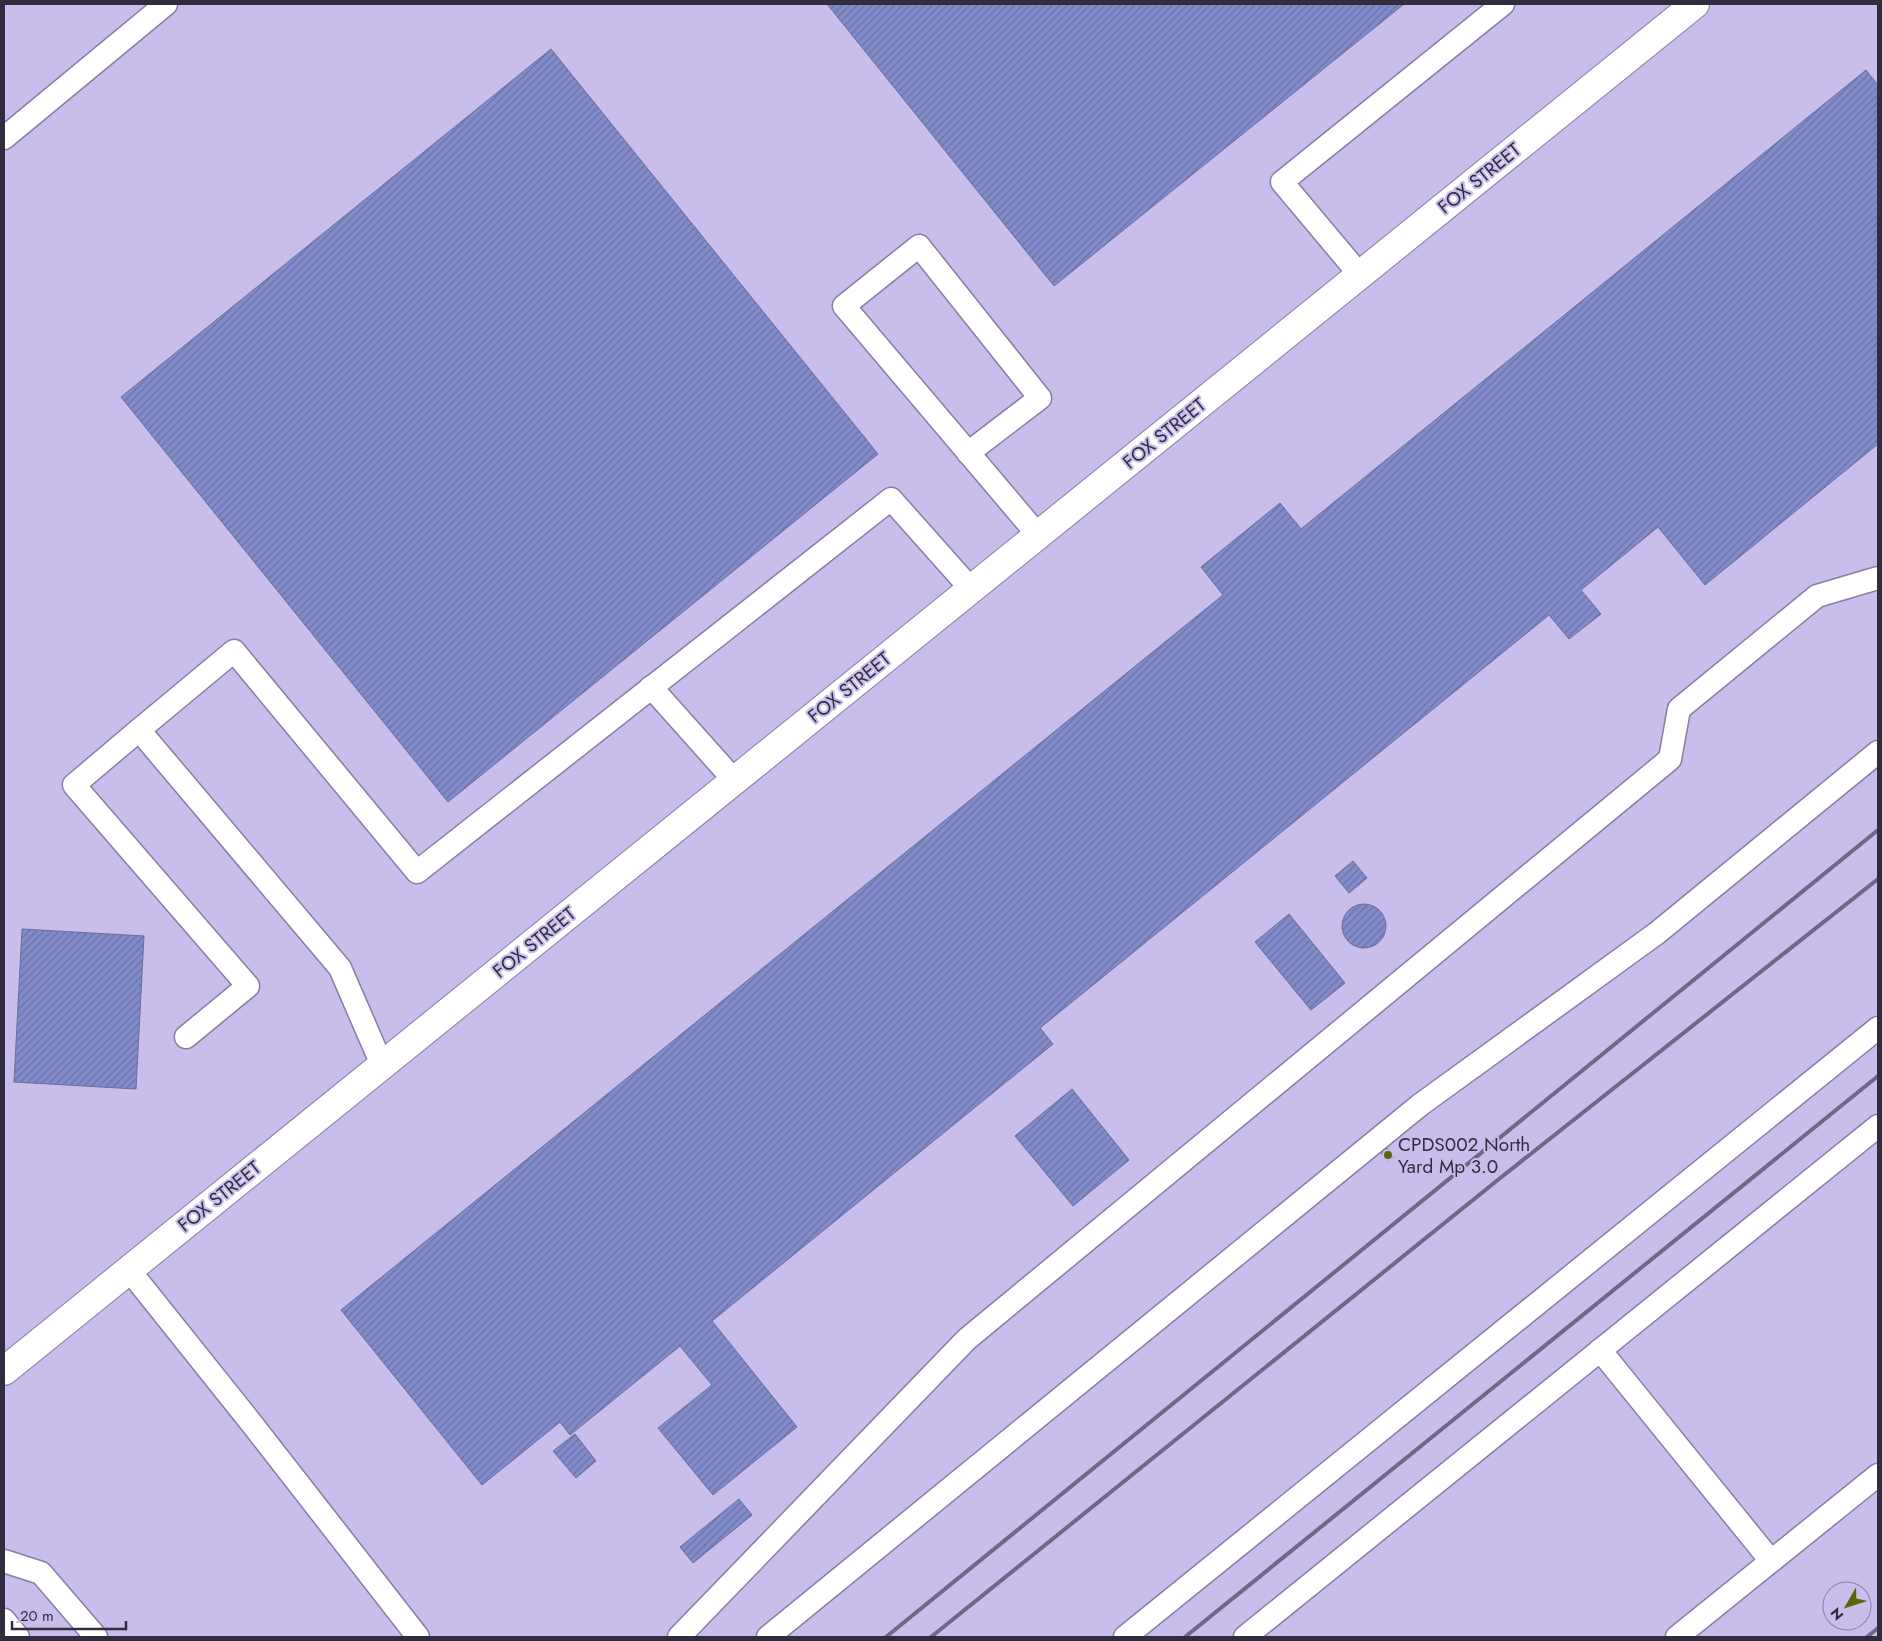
<svg xmlns="http://www.w3.org/2000/svg" width="1882" height="1641" font-family="Jost,sans-serif">
<defs>
<pattern id="building-hatch" width="6" height="6" patternUnits="userSpaceOnUse" patternTransform="scale(1.25)"><rect width="6" height="6" fill="#818bc9"/><path d="M-1 1l2-2M0 6l6-6M5 7l2-2" fill="none" stroke="#6a72a5"/></pattern>
</defs>
<rect width="100%" height="100%" fill="#c8bdeb"/>
<g fill="url(#building-hatch)" stroke="#686f98">
<polygon points="827,4 1404,4 1054,286"/>
<polygon points="551,49 878,454 448,802 121,397"/>
<polygon points="1866,70 1878,85 1878,444 1705,585 1658,527 1581,590 1601,614 1569,639 1549,615 1040,1028 1053,1044 712,1321 797,1427 713,1495 658,1428 712,1385 680,1346 570,1435 560,1422 482,1485 341,1310 1223,595 1201,567 1280,503 1301,529"/>
<polygon points="1353,861 1367,878 1349,893 1335,876"/>
<circle cx="1364" cy="926" r="22"/>
<polygon points="1289,914 1345,983 1311,1010 1255,942"/>
<polygon points="22,929 144,936 136,1089 14,1082"/>
<polygon points="1072,1089 1129,1160 1073,1206 1015,1136"/>
<polygon points="1387,1148 1394,1157 1388,1161 1381,1153"/>
<polygon points="575,1434 596,1461 576,1478 553,1451"/>
<polygon points="739,1499 752,1515 693,1563 680,1547"/>
</g>
<g fill="none" stroke-linecap="round" stroke-linejoin="round">
<defs>
<g id="service">
<polyline points="4,138 166,4"/>
<polyline points="1360,275 1282,182 1503,4"/>
<polyline points="968,453 1040,398 919,246 844,306 1038,535"/>
<polyline points="651,687 734,780"/>
<polyline points="139,730 74,785 248,986 186,1037"/>
<polyline points="382,1065 340,968 139,730 234,651 417,872 891,499 971,589"/>
<polyline points="129,1270 256,1429 418,1637"/>
<polyline points="1600,1350 1771,1561"/>
<polyline points="4,1561 41,1573 96,1637"/>
<polyline points="4,1620 18,1637"/>
<polyline points="679,1637 967,1339 1670,759 1679,709 1817,596 1878,578"/>
<polyline points="768,1637 1420,1105 1657,933 1878,752"/>
<polyline points="1125,1637 1878,1028"/>
<polyline points="1245,1637 1878,1126"/>
<polyline points="1677,1637 1878,1475"/>
</g>
<polyline id="minor" points="4,1371 1695,4"/>
</defs>
<use href="#service" stroke="#877da7" stroke-width="25"/>
<use href="#minor" stroke="#877da7" stroke-width="30"/>
<use href="#service" stroke="#fff" stroke-width="22"/>
<use href="#minor" stroke="#fff" stroke-width="28"/>
<g stroke="#6f6886" stroke-width="4">
<polyline points="886,1637 1878,830"/>
<polyline points="931,1637 1499,1179 1878,879"/>
<polyline points="1185,1637 1878,1076"/>
<polyline points="1867,1637 1878,1628"/>
</g>
</g>
<circle fill="#5c6608" stroke="#c8bdeb" stroke-width="2" cx="1388" cy="1155" r="5"/>
<g text-anchor="middle" stroke-width="4" stroke-linejoin="round" paint-order="stroke">
<g font-size="19" fill="#312d3f" stroke="#c8bdeb">
<text transform="translate(1479 178) rotate(-39)" y="7">FOX STREET</text>
<text transform="translate(1164 433) rotate(-39)" y="7">FOX STREET</text>
<text transform="translate(849 687) rotate(-39)" y="7">FOX STREET</text>
<text transform="translate(534 942) rotate(-39)" y="7">FOX STREET</text>
<text transform="translate(219 1196) rotate(-39)" y="7">FOX STREET</text>
</g>
<g font-size="19" fill="#312d3f" stroke="#c8bdeb" text-anchor="start">
<text x="1398" y="1151">CPDS002 North<tspan x="1398" dy="22">Yard Mp 3.0</tspan></text>
</g>
</g>
<rect width="1882" height="1641" fill="none" stroke="#312d3f" stroke-width="10"/>
<g transform="translate(1847 1606) rotate(231)"><circle r="24" fill="#c8bdeb" stroke="#8c83a6"/>
<path d="M0-4L9 19L0 12L-9 19Z" fill="#5c6608"/>
<text y="-8" font-size="14" font-weight="bold" text-anchor="middle" fill="#312d3f">N</text>
</g>
<path d="M12 1621v8h114v-8" fill="none" stroke="#312d3f" stroke-width="2.5"/>
<text x="20" y="1621" font-size="15" fill="#312d3f" stroke="#c8bdeb" stroke-width="4" paint-order="stroke">20 m</text>
</svg>
